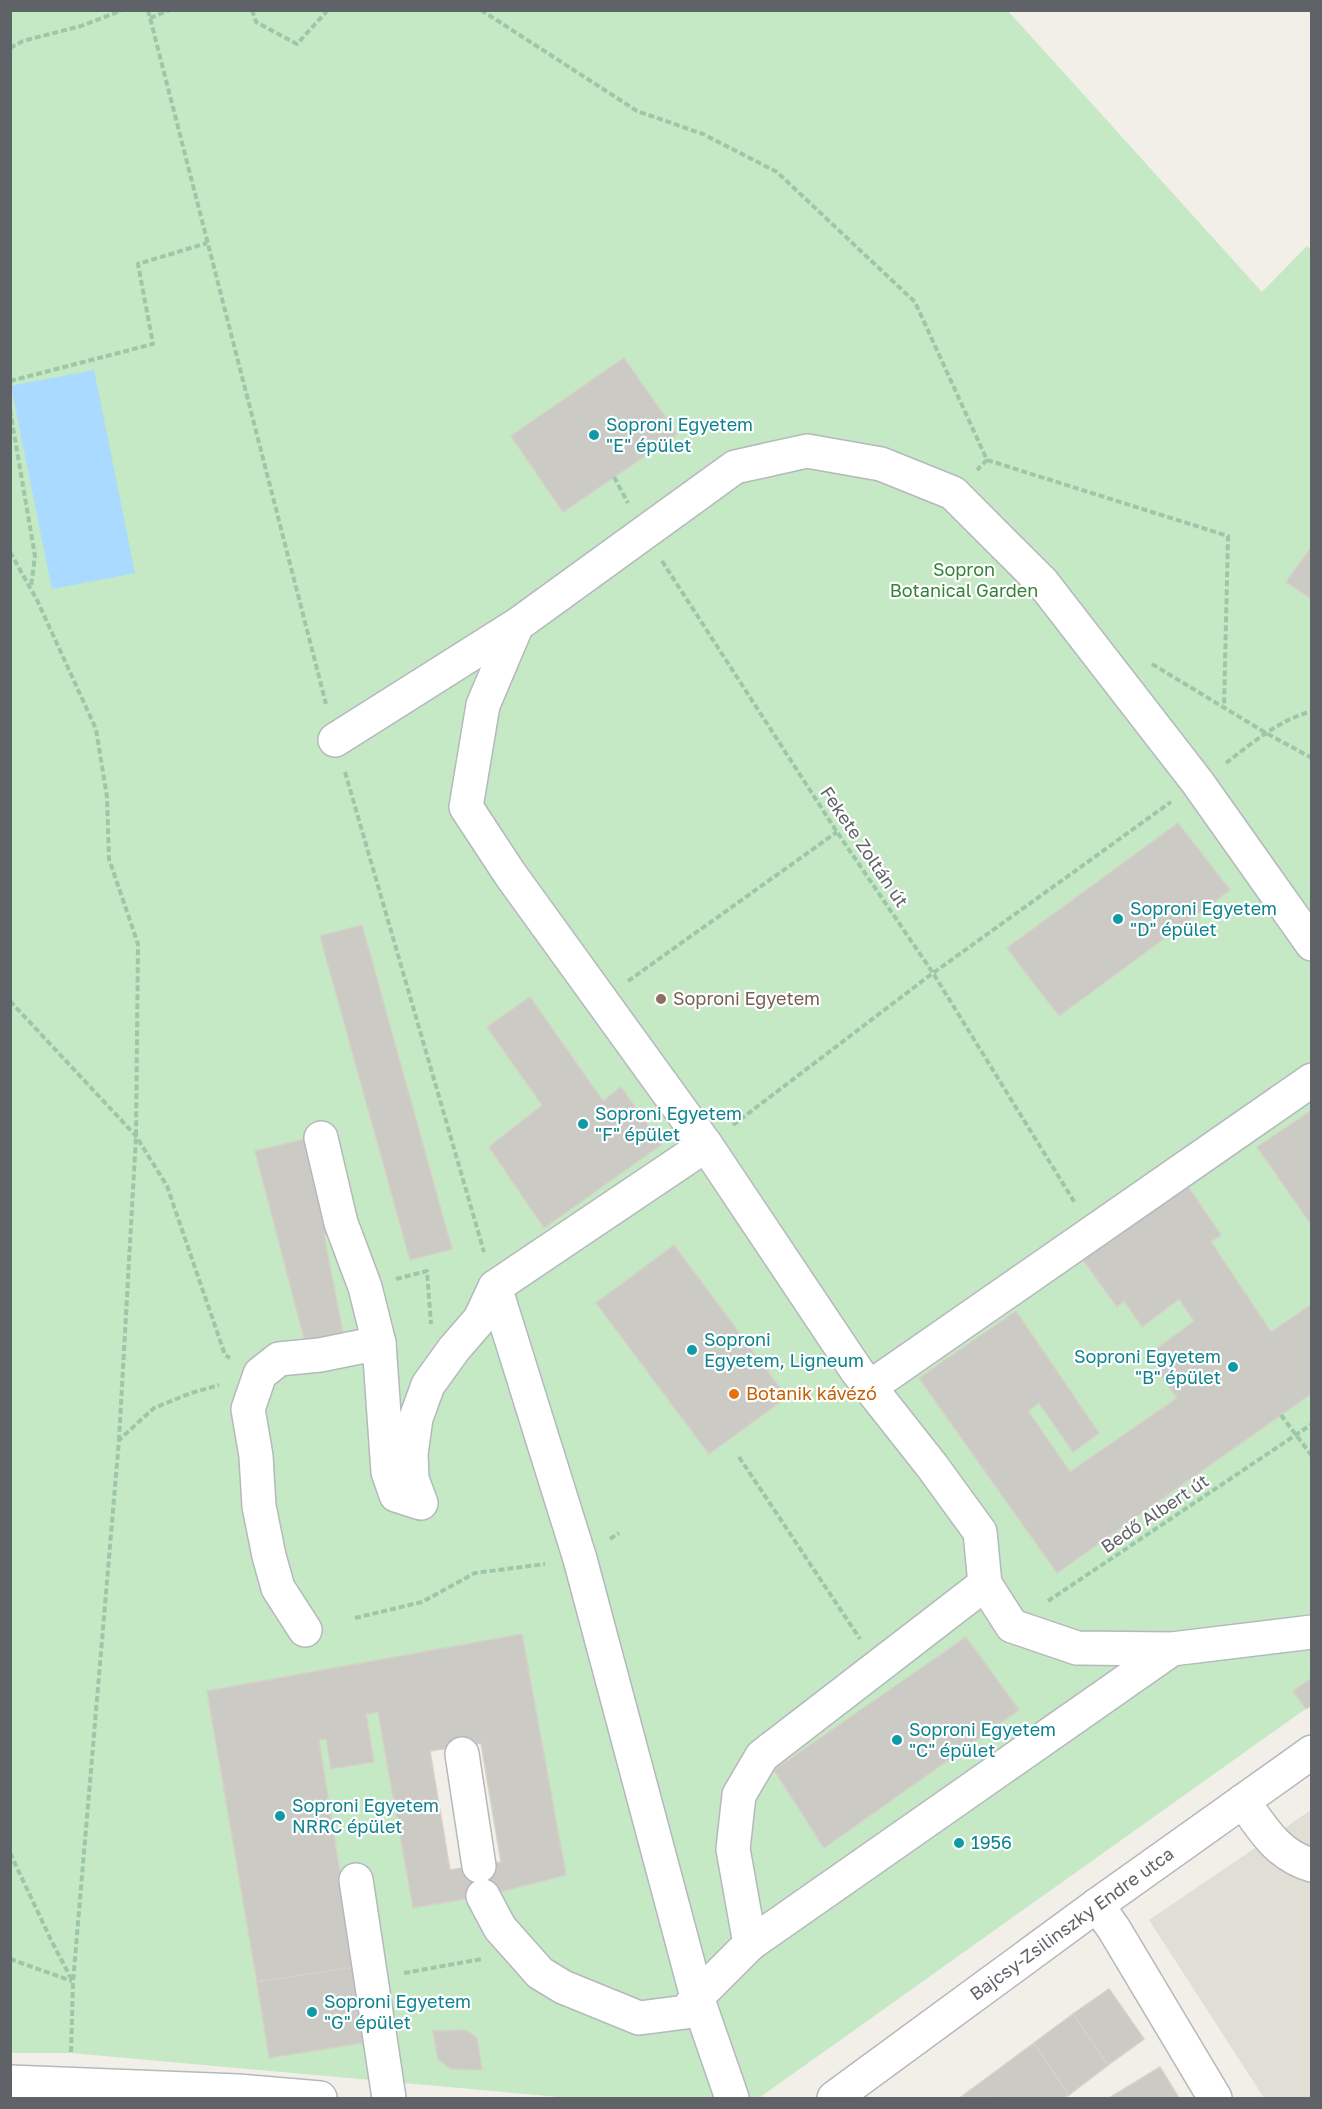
<svg xmlns="http://www.w3.org/2000/svg" width="1322" height="2109" font-family="'Golos Text',sans-serif">
<rect width="100%" height="100%" fill="#f1efe8"/>
<polygon fill="#e1ded6" points="1311,1810 1311,2098 1264,2098 1149,1920"/>
<path fill="#c5e8c5" fill-rule="evenodd" d="M11,11H1008L1262,292L1307,246L1311,250V546L1286,582L1312,599L1311,1110L1257,1147L1311,1226V1304L1271,1332L1211,1242L1220,1235L1081,1257L1117,1307L1124,1301L1142,1327L1179,1299L1194,1321L1148,1356L1177,1398L1070,1472L1028,1411L1039,1403L1073,1452L1099,1433L1016,1312L919,1378L1057,1572L1311,1393V1705L759,2098H570L71,2053H11ZM1178,823L1229,890L1059,1016L1007,948ZM362,925L452,1248L411,1260L320,936ZM621,1087L662,1144L544,1227L489,1147L542,1105L603,1101ZM314,1137L335,1234L324,1235L343,1332L306,1342L255,1151ZM674,1245L787,1396L709,1454L596,1303ZM522,1635L565,1875L414,1908L378,1712L366,1714L374,1762L331,1769L326,1739L319,1740L355,1966L257,1982L207,1691ZM966,1637L1019,1710L824,1847L774,1770Z"/>
<polygon fill="#aadaff" points="94,370 135,573 52,589 11,386"/>
<g fill="#cccac5" stroke="#d6d1c6" stroke-width="1.5" fill-rule="evenodd">
<polygon points="624,358 677,434 563,512 511,436"/>
<polygon points="1312,546 1312,599 1286,582"/>
<polygon points="1178,823 1230,890 1059,1016 1007,948"/>
<polygon points="362,925 452,1249 410,1260 320,936"/>
<polygon points="530,997 603,1101 621,1087 662,1144 544,1228 489,1147 542,1105 487,1027"/>
<polygon points="1312,1110 1312,1226 1257,1147"/>
<polygon points="314,1137 335,1234 324,1235 343,1333 305,1342 255,1151"/>
<polygon points="1185,1182 1221,1235 1211,1242 1271,1332 1312,1304 1312,1393 1057,1573 919,1378 1016,1311 1099,1433 1073,1452 1039,1403 1028,1411 1070,1472 1177,1398 1147,1356 1194,1321 1179,1299 1142,1327 1124,1301 1117,1307 1081,1257"/>
<polygon points="674,1245 787,1397 709,1454 596,1303"/>
<path d="M522,1634L566,1875L483,1896L413,1908L378,1712L366,1714L374,1762L331,1769L326,1739L319,1740L355,1967L257,1982L207,1691ZM481,1743L501,1862L450,1870L430,1751Z"/>
<polygon points="966,1637 1019,1710 824,1848 774,1770"/>
<polygon points="1312,1678 1312,1705 1306,1709 1293,1691"/>
<polygon points="355,1967 368,2042 269,2058 257,1982"/>
<polygon points="1109,1989 1144,2039 1108,2065 1073,2014"/>
<polygon points="1073,2014 1108,2065 1069,2095 1034,2043"/>
<polygon points="465,2030 477,2038 482,2070 451,2069 438,2059 433,2031"/>
<polygon points="1034,2043 1069,2095 1062,2098 961,2097"/>
<polygon points="1160,2067 1179,2098 1109,2098"/>
</g>
<g fill="none" stroke-linecap="round" stroke-linejoin="round">
<defs>
<g id="minor">
<polyline points="335,740 517,625"/>
<polyline points="1312,944 1198,783 1043,583 953,493 881,464 807,451 735,467 517,625 483,705 466,807 510,874 706,1145 857,1371 932,1466 980,1532 985,1584 1012,1626 1077,1648 1172,1649 1312,1632"/>
<polyline points="321,1138 341,1223 365,1287 379,1343"/>
<polyline points="495,1287 580,1559 697,1997 732,2098"/>
<polyline points="870,1387 1312,1080"/>
<polyline points="305,1630 278,1588 269,1556 259,1506 256,1456 248,1409 260,1374 279,1359 320,1355 379,1343 388,1472 396,1495 421,1503 412,1479 411,1454 416,1418 428,1385 454,1349 480,1319 495,1287 706,1145"/>
<polyline points="462,1754 479,1866"/>
<path d="M1243,1801C1262,1828 1278,1856 1312,1865"/>
<polyline points="356,1880 389,2098"/>
<polyline points="483,1896 500,1928 540,1973 563,1987 639,2018 686,2012 697,1997 750,1944 1172,1649"/>
<polyline points="1097,1905 1114,1929 1215,2098"/>
<polyline points="750,1944 733,1849 739,1795 762,1756 985,1584"/>
<polyline points="10,2082 238,2091 320,2098"/>
<polyline points="834,2098 1097,1905 1312,1752"/>
</g>
</defs>
<use href="#minor" stroke="#b5b8bc" stroke-width="36"/>
<g stroke="#9cc7a9" stroke-width="4" stroke-dasharray="6 3" stroke-linecap="butt">
<polyline points="148,10 326,704"/>
<polyline points="252,10 256,22 297,44 328,10"/>
<polyline points="481,10 637,111 703,134 777,172 915,302 987,460 977,470"/>
<polyline points="150,18 170,10"/>
<polyline points="10,48 23,41 81,26 123,10"/>
<polyline points="10,381 153,344 138,264 207,243"/>
<polyline points="10,410 35,556 31,587"/>
<polyline points="987,460 1228,536 1224,708"/>
<polyline points="614,477 628,503"/>
<polyline points="10,552 37,600 96,729 107,797 109,859 138,944 136,1136 119,1440"/>
<polyline points="662,561 837,832 933,973 1075,1203"/>
<polyline points="1152,664 1266,733 1312,758"/>
<path d="M1226,763C1252,743 1279,720 1312,711"/>
<polyline points="345,772 484,1252"/>
<polyline points="628,981 837,832"/>
<polyline points="10,1001 136,1136 167,1186 225,1355 230,1358"/>
<polyline points="733,1125 933,973 1171,802"/>
<polyline points="396,1279 427,1271 431,1324"/>
<polyline points="1281,1415 1312,1456"/>
<polyline points="739,1457 860,1639"/>
<polyline points="610,1539 619,1533"/>
<polyline points="1048,1601 1312,1424"/>
<polyline points="355,1618 422,1602 475,1573 545,1564"/>
<polyline points="10,1853 52,1942 73,1982"/>
<polyline points="10,1959 72,1981"/>
<polyline points="404,1973 482,1959"/>
<polyline points="71,2052 73,1982 119,1440 154,1408 191,1393 219,1385"/>
</g>
<use href="#minor" stroke="#fff" stroke-width="33"/>
</g>
<g fill="#0f9aa8" stroke="#fff" stroke-width="2">
<circle cx="594" cy="435" r="6"/>
<circle cx="1118" cy="919" r="6"/>
<circle cx="583" cy="1124" r="6"/>
<circle cx="692" cy="1350" r="6"/>
<circle cx="1233" cy="1367" r="6"/>
<circle cx="897" cy="1740" r="6"/>
<circle cx="280" cy="1816" r="6"/>
<circle cx="959" cy="1843" r="6"/>
<circle cx="312" cy="2012" r="6"/>
</g>
<circle fill="#8d6e63" stroke="#fff" stroke-width="2" cx="661" cy="999" r="6"/>
<circle fill="#e8710a" stroke="#fff" stroke-width="2" cx="734" cy="1394" r="6"/>
<g text-anchor="middle" stroke-width="4.5" stroke-linejoin="round" paint-order="stroke">
<g font-size="18" fill="#0d838f" stroke="#fff" text-anchor="start">
<text x="606" y="431">Soproni Egyetem<tspan x="606" dy="21">"E" épület</tspan></text>
<text x="1130" y="915">Soproni Egyetem<tspan x="1130" dy="21">"D" épület</tspan></text>
<text x="595" y="1120">Soproni Egyetem<tspan x="595" dy="21">"F" épület</tspan></text>
<text x="704" y="1346">Soproni<tspan x="704" dy="21">Egyetem, Ligneum</tspan></text>
<text x="1221" y="1363" text-anchor="end">Soproni Egyetem<tspan x="1221" dy="21">"B" épület</tspan></text>
<text x="909" y="1736">Soproni Egyetem<tspan x="909" dy="21">"C" épület</tspan></text>
<text x="292" y="1812">Soproni Egyetem<tspan x="292" dy="21">NRRC épület</tspan></text>
<text x="971" y="1849">1956</text>
<text x="324" y="2008">Soproni Egyetem<tspan x="324" dy="21">"G" épület</tspan></text>
</g>
<g font-size="18" fill="#348238" stroke="#fff">
<text x="964" y="576">Sopron<tspan x="964" dy="21">Botanical Garden</tspan></text>
</g>
<g font-size="18" fill="#5f6368" stroke="#fff">
<text transform="translate(864 847) rotate(56)" y="6">Fekete Zoltán út</text>
<text transform="translate(1155 1514) rotate(-34)" y="6">Bedő Albert út</text>
<text transform="translate(1072 1924) rotate(-36)" y="6">Bajcsy-Zsilinszky Endre utca</text>
</g>
<g font-size="18" fill="#785e54" stroke="#fff" text-anchor="start">
<text x="673" y="1005">Soproni Egyetem</text>
</g>
<g font-size="18" fill="#c56008" stroke="#fff" text-anchor="start">
<text x="746" y="1400">Botanik kávézó</text>
</g>
</g>
<rect width="1322" height="2109" fill="none" stroke="#5f6368" stroke-width="24"/>
</svg>
